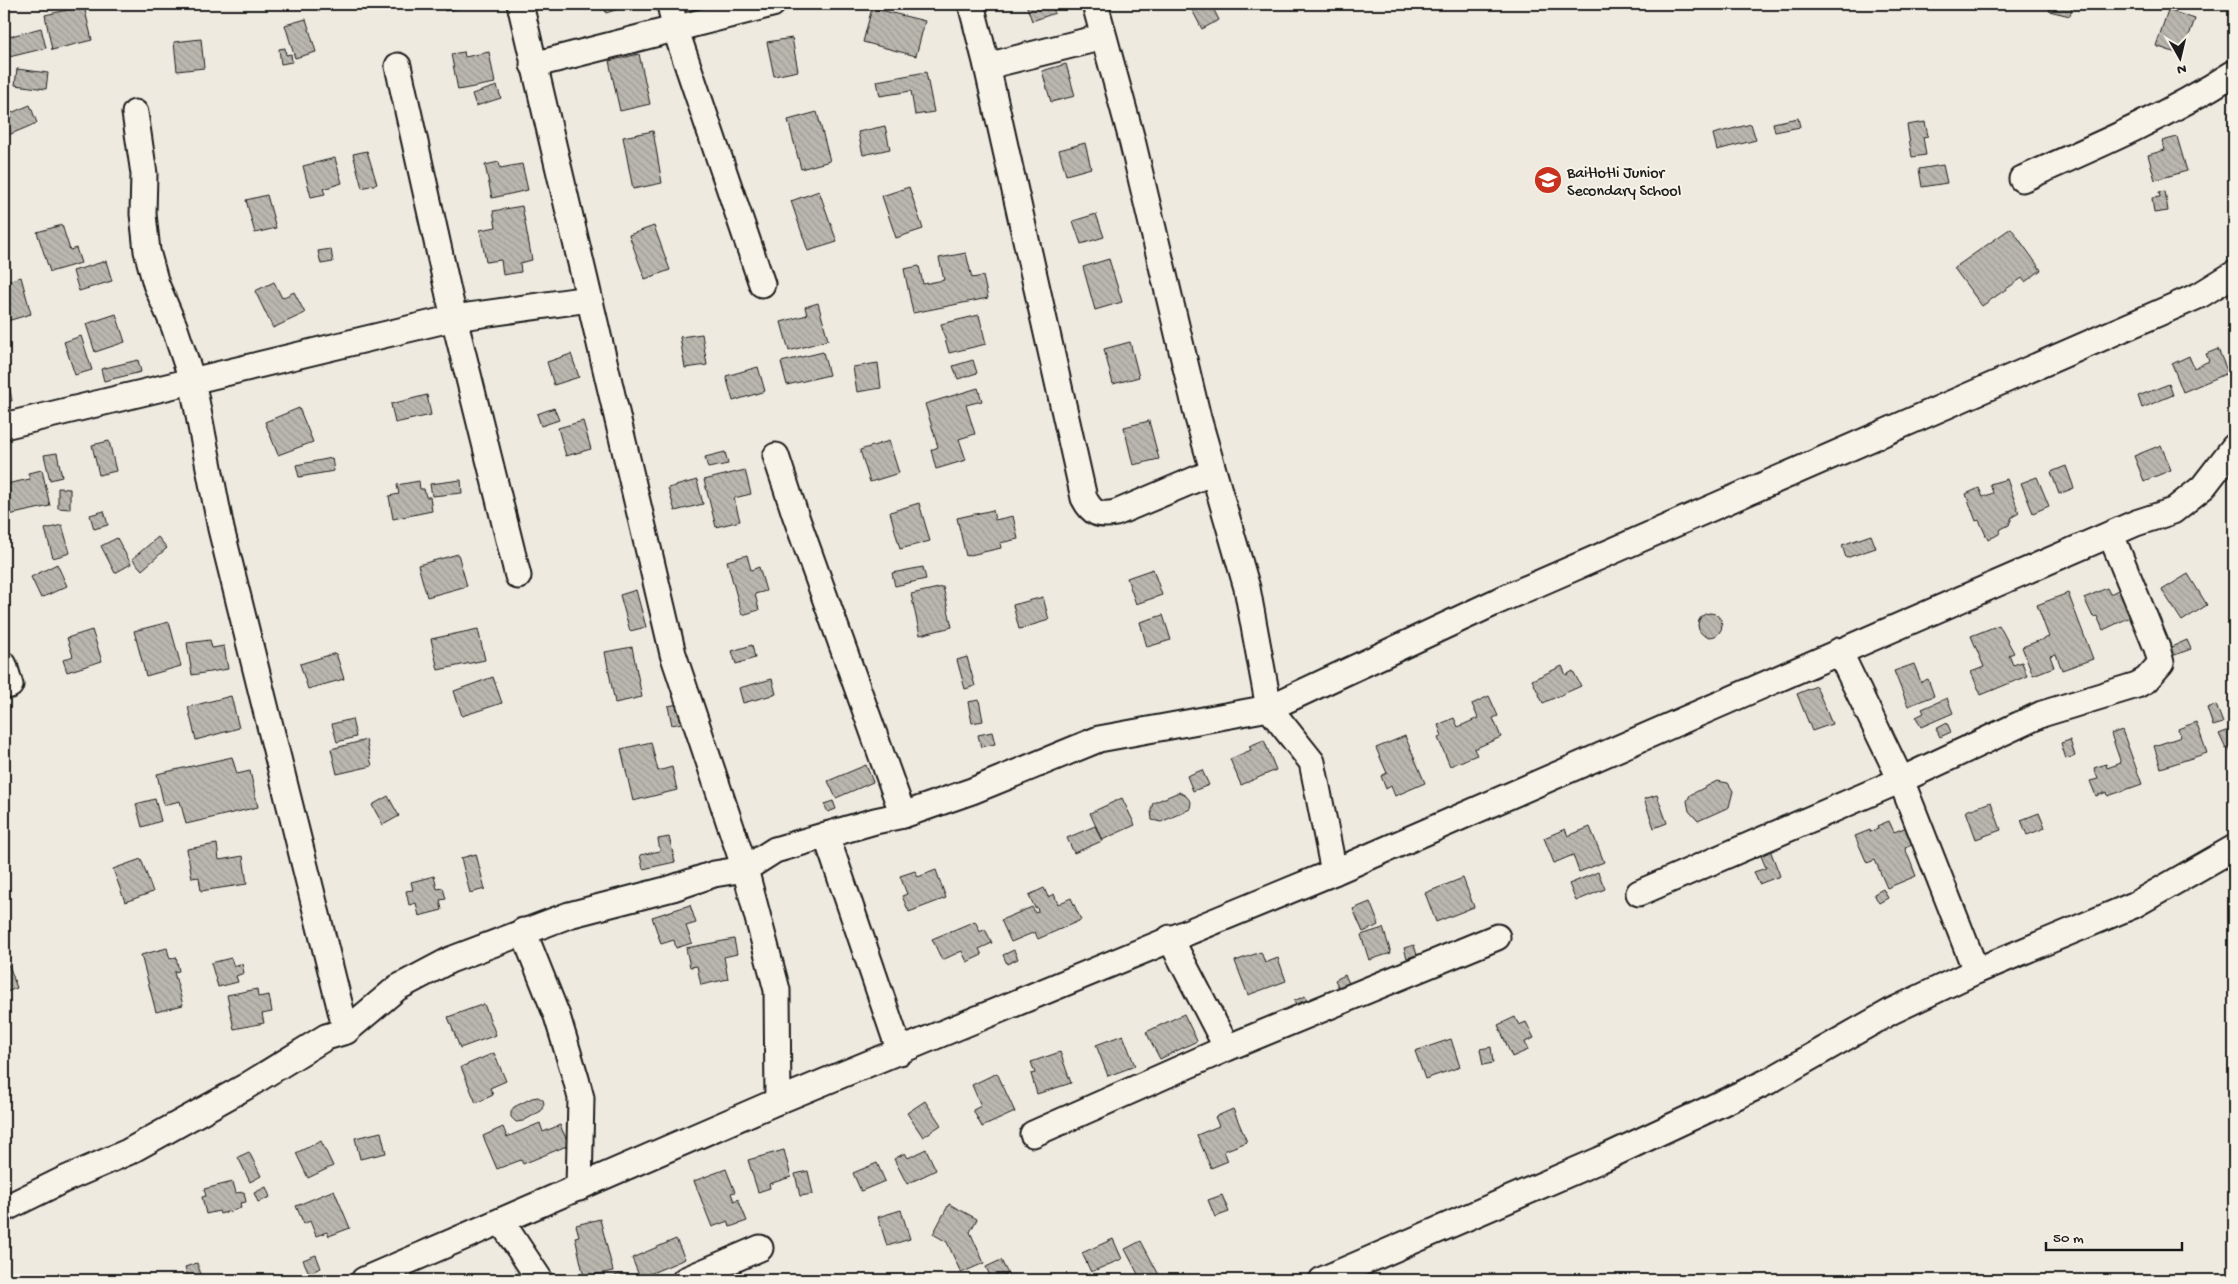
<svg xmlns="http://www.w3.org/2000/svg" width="2238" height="1284" font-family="'Gochi Hand',sans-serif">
<defs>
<pattern id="building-back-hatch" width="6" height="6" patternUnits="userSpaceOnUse" patternTransform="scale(1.25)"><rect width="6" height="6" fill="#bab7af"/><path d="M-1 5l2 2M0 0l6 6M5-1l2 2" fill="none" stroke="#9f9d96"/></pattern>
</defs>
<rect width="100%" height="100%" fill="#eeeae0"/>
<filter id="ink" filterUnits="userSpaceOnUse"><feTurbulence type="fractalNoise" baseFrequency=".02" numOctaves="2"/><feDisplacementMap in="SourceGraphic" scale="10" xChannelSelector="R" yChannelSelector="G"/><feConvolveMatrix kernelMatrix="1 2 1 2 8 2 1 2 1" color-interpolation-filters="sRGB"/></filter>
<g filter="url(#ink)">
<g fill="url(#building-back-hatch)" stroke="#1c1c1c">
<polygon points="444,4 469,4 469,6 445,11"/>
<polygon points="603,4 633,4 606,13"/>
<polygon points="1026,4 1051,4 1055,13 1032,21"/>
<polygon points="1189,4 1211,4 1219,20 1202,29"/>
<polygon points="2051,4 2073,4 2070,16 2049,11"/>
<polygon points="84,6 92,40 52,50 45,15"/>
<polygon points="872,8 925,21 916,56 863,42"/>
<polygon points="2168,10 2195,19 2182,55 2156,46"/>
<polygon points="306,19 316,52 295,58 285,25"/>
<polygon points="41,28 46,48 5,58 4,38"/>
<polygon points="792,38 798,71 774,76 767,42"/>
<polygon points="201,39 204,68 177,71 174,42"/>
<polygon points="285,48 286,55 291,54 292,62 281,64 279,49"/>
<polygon points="464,52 465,57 489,52 495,83 458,90 451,54"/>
<polygon points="639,54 650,104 620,111 609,61"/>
<polygon points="1066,64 1075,96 1051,102 1042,71"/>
<polygon points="17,69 48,73 46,89 15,85"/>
<polygon points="926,72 934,112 915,115 911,91 880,96 877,81"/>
<polygon points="497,86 501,98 476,106 472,94"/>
<polygon points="30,105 37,123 6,136 4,129 4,116"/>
<polygon points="817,112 830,161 801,169 788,120"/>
<polygon points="1798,118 1800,127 1775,132 1773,123"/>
<polygon points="1925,122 1928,136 1923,137 1926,155 1912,157 1907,125"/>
<polygon points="1751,124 1756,140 1717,150 1713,134"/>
<polygon points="885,126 890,149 863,155 858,132"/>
<polygon points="653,131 662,183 633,189 623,137"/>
<polygon points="2177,137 2187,171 2155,180 2148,155 2165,150 2162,141"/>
<polygon points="1085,143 1091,168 1066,175 1059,150"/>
<polygon points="367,151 377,184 362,188 353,154"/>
<polygon points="335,158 342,183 323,189 325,194 311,197 303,166"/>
<polygon points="499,162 500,168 522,164 528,190 492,198 485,165"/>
<polygon points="1943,165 1947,183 1922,187 1919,169"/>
<polygon points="909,187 923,229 896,238 882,196"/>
<polygon points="819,191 837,242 808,251 791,201"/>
<polygon points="2165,191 2168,211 2154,213 2152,198 2160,197 2159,192"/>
<polygon points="267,195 276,228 255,233 246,200"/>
<polygon points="4,197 9,209 4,211"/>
<polygon points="522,206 532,260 520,263 521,272 503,275 501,260 486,262 480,230 496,227 493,211"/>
<polygon points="1096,214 1104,237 1081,244 1073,221"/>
<polygon points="62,225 70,250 76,248 81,263 50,272 37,232"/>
<polygon points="654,226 670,270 645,279 629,235"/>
<polygon points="2011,228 2041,270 2025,282 2022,278 1982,306 1954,268"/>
<polygon points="331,249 333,262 321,264 318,251"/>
<polygon points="966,253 972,278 983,276 988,298 913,313 904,269 919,266 923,284 944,280 939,258"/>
<polygon points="1109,259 1122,302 1095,310 1083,267"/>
<polygon points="106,261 112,281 79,291 73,271"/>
<polygon points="21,277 31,314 4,322 4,282"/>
<polygon points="274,282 282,298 294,292 305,313 273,328 255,291"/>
<polygon points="818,303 828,340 789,351 781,322 807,315 805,307"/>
<polygon points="116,314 125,342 95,352 86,324"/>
<polygon points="979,315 986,344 949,353 941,324"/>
<polygon points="702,334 707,365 685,368 680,337"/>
<polygon points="81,336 92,370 75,375 64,342"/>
<polygon points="1130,342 1139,377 1113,384 1104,349"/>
<polygon points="2218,349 2228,373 2183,392 2172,364 2189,356 2194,368 2209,361 2206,354"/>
<polygon points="823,352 829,375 787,385 781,362"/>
<polygon points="571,354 579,377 554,385 547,362"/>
<polygon points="138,360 141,372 104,381 101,369"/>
<polygon points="973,360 977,373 958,379 953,366"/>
<polygon points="878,363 881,388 857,392 853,367"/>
<polygon points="758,367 765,391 733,401 726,376"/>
<polygon points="7,371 12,401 4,402 4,372"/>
<polygon points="2169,384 2173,395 2142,408 2138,396"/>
<polygon points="978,388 982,401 966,405 975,434 959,439 966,460 936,469 931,450 938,447 925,404"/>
<polygon points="427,395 431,415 395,423 391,404"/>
<polygon points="299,408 313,442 278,455 265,422"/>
<polygon points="554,408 559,420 541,426 537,414"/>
<polygon points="583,421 591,449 566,456 558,428"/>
<polygon points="1149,421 1159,459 1133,465 1124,427"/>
<polygon points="109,441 116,471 99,475 92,445"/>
<polygon points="889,441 899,473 870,482 860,450"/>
<polygon points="2161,445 2171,470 2144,481 2134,456"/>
<polygon points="725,452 728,464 708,468 705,457"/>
<polygon points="57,453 62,477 50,480 44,455"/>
<polygon points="332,458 334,471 299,477 296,465"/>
<polygon points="2066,466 2074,488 2059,494 2051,472"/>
<polygon points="42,470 50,506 4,516 4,480 6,484 30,479 28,473"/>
<polygon points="745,470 751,494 734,498 740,521 716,527 704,480"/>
<polygon points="2037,477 2049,506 2033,513 2021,483"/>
<polygon points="2007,479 2019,513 2012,517 2009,525 2001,529 1999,534 1988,540 1979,520 1976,521 1966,494 1979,488 1983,497 1993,493 1990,484"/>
<polygon points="461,480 462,493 432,496 430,484"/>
<polygon points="697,480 703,504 675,511 668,488"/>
<polygon points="419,481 420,489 424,489 426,497 430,497 432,511 393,519 389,496 399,494 397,485"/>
<polygon points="58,488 70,489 70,509 58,508"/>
<polygon points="919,503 930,541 900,549 890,512"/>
<polygon points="993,510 995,520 1013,516 1018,539 1000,543 1001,548 966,556 957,518"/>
<polygon points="104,511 108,525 94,529 90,515"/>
<polygon points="62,525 70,553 53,558 45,529"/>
<polygon points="1871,535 1876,548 1846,558 1842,545"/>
<polygon points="158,537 167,548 142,570 132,559"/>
<polygon points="117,538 131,564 115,573 101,546"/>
<polygon points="458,554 467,586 427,597 418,565"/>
<polygon points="747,555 751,570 759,567 766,591 755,594 759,610 742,615 727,561"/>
<polygon points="57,564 67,586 41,598 31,577"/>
<polygon points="923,567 926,579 895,586 892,573"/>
<polygon points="1153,569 1162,595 1136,604 1127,578"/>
<polygon points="2188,574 2207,605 2182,621 2162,590"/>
<polygon points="2126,586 2139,613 2103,630 2097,616 2093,617 2084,598 2107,588 2110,594"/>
<polygon points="943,587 952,627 920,635 911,594"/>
<polygon points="636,590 646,627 630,631 620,595"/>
<polygon points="2068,593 2093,659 2062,670 2056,654 2050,656 2054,667 2033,675 2022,647 2049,637 2037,605"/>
<polygon points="1043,597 1049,620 1019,629 1013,605"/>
<circle cx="1710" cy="625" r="12"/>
<polygon points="1163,615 1171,640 1147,647 1140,622"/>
<polygon points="169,622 181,666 146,676 134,631"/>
<polygon points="1999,625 2014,653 2009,655 2013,665 2022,662 2027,676 1981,695 1971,672 1984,667 1971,636"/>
<polygon points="478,629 485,660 438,670 431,639"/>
<polygon points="92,630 102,661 67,672 63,660 73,656 67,638"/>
<polygon points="210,640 212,648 224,646 228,669 192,675 187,643"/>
<polygon points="2187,640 2191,649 2172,656 2169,648"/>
<polygon points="752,645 755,658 736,664 732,651"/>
<polygon points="632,647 642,697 615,703 605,652"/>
<polygon points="336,653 344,679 308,689 300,664"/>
<polygon points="967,657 975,686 965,689 957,660"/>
<polygon points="1914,664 1921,682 1928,679 1934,696 1908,706 1894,671"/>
<polygon points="1562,666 1566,675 1573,671 1581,686 1543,703 1532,680"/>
<polygon points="493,677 502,703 462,716 454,691"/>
<polygon points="772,679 776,694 743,703 739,688"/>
<polygon points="1816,686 1832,724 1812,731 1797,694"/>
<polygon points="231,696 239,728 196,740 188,707"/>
<polygon points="1489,696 1498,716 1493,718 1501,737 1474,749 1477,755 1450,766 1438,738 1442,736 1438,725 1454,718 1458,727 1478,718 1472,704"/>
<polygon points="1947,698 1953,713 1921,727 1916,717 1924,713 1922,709"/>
<polygon points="979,700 983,721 972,723 968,702"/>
<polygon points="678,704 682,723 672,725 668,706"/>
<polygon points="2216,705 2223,723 2213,726 2207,708"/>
<polygon points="352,719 356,737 337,742 332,724"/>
<polygon points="2196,722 2207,753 2161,768 2154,746 2181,737 2178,729"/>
<polygon points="1947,723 1951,732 1940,737 1936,729"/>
<polygon points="2234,728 2234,753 2232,754 2229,748 2226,749 2219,734"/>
<polygon points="2122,730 2142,784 2108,796 2107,792 2096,796 2090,781 2098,779 2094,768 2106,764 2107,768 2121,763 2111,734"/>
<polygon points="992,732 995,744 981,747 978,735"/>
<polygon points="1405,736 1425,783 1395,796 1391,786 1386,789 1381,776 1387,773 1376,748"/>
<polygon points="366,740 372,766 337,774 331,749"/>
<polygon points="1264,740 1276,770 1241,785 1230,759 1251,750 1249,746"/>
<polygon points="2070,740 2075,756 2066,759 2061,743"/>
<polygon points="651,742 658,771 672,767 677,790 633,801 621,749"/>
<polygon points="232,757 237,774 250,771 258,807 186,824 180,801 164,805 157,774"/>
<polygon points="866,765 873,782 836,798 828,781"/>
<polygon points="1202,770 1209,785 1193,791 1187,776"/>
<polygon points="1717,781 1728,783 1733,791 1729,807 1698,821 1689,811 1687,801 1690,795"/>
<polygon points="1179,792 1186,796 1191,802 1190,809 1161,822 1152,820 1151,810 1153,803"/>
<polygon points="1657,795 1667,823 1654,828 1644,799"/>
<polygon points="388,796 399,816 383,825 372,805"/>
<polygon points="1122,798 1135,825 1102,840 1090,813"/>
<polygon points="155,799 161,821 142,827 136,804"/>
<polygon points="833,801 836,809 828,812 824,804"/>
<polygon points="1991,802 2001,830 1976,839 1966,811"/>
<polygon points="2039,813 2045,828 2027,835 2021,820"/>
<polygon points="1889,821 1894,832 1907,827 1914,844 1905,848 1916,876 1887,888 1875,860 1867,863 1855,836 1870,830 1870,832 1878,829 1877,826"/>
<polygon points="1095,826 1102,841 1074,853 1067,838"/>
<polygon points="1590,827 1604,862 1579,872 1573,855 1554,863 1544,838 1565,829 1568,836"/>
<polygon points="669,837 675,862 643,869 640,855 660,851 658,839"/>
<polygon points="217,844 219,860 243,856 247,884 201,891 199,877 192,878 187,849"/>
<polygon points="1769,847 1780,876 1759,884 1754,872 1766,868 1759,851"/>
<polygon points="476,854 485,889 470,893 461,858"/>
<polygon points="141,859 153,892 125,902 113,869"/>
<polygon points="936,870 946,898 909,912 902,896 907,894 900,876 915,871 918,877"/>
<polygon points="1598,872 1605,889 1576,901 1569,884"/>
<polygon points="434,876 437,889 443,888 446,899 440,900 442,910 419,916 416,903 409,905 406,891 413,890 411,882"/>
<polygon points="1463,878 1474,907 1436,922 1425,893"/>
<polygon points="1044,888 1048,897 1054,894 1058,904 1071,898 1081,920 1038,939 1035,932 1011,942 1001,920 1032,907 1035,913 1038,912 1037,907 1035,908 1029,895"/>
<polygon points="1883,889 1888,898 1879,903 1874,894"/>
<polygon points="1370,902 1379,925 1363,932 1353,909"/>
<polygon points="690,905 696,923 686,926 692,943 676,948 674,940 661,944 652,917"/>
<polygon points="975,921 980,932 985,929 992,943 979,949 982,955 967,962 962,951 942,960 932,939"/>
<polygon points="1383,928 1391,953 1369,960 1361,935"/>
<polygon points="734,939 737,954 724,957 728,979 701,985 697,966 690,967 686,948"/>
<polygon points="1414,945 1417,955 1407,958 1404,948"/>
<polygon points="167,948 170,959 176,957 179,971 174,972 183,1005 156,1012 141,955"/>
<polygon points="1014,950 1018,959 1007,964 1003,955"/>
<polygon points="1261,952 1265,963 1278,958 1286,981 1248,995 1235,961"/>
<polygon points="231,958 234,967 242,964 244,973 236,976 238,982 218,987 211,963"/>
<polygon points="9,965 17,988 4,993 4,967"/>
<polygon points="1345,975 1350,985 1340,990 1335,980"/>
<polygon points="257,989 258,997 269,995 272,1012 262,1014 264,1023 234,1029 227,995"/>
<polygon points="1305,996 1310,1006 1299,1011 1294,1001"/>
<polygon points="484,1004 496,1035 460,1048 448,1017"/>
<polygon points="1184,1014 1197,1041 1160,1059 1146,1032"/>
<polygon points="1515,1017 1519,1025 1526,1022 1534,1038 1525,1042 1528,1050 1512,1057 1498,1025"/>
<polygon points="1123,1035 1135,1066 1108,1076 1096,1045"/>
<polygon points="1451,1039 1460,1067 1425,1079 1415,1051"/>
<polygon points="1491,1047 1493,1063 1483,1065 1480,1049"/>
<polygon points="1060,1052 1071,1083 1037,1094 1031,1074 1035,1073 1031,1062"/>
<polygon points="494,1053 506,1081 490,1088 493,1095 476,1103 461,1067"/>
<polygon points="997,1073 1015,1112 982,1127 973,1110 981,1106 972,1085"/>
<polygon points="538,1097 543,1100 544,1104 541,1111 523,1121 516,1122 511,1117 511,1111 514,1107 532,1098"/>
<polygon points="925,1101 941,1125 923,1137 907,1113"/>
<polygon points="1233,1109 1247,1142 1224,1151 1228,1161 1211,1168 1197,1135 1219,1126 1215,1117"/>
<polygon points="540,1123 543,1132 560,1125 569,1145 523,1164 521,1160 497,1169 483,1136 503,1127 507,1137"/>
<polygon points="381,1132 386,1153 360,1159 355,1138"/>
<polygon points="321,1141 333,1166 308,1178 296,1153"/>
<polygon points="926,1149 936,1170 907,1184 894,1159 905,1153 908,1158"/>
<polygon points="784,1150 791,1177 769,1184 770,1188 758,1192 748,1160"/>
<polygon points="249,1152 261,1176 250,1182 238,1157"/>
<polygon points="877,1163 885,1181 861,1191 853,1173"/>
<polygon points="726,1169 735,1192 731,1193 734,1201 738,1199 747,1221 730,1227 728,1221 712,1227 694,1181"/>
<polygon points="808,1171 813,1194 800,1196 795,1174"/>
<polygon points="233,1182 236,1193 244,1192 246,1202 240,1203 241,1208 220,1214 219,1211 206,1214 202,1197 206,1196 204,1189"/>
<polygon points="266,1187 270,1197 258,1202 254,1193"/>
<polygon points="334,1190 350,1228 329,1236 327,1232 316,1236 310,1221 304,1224 296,1206"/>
<polygon points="1222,1195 1229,1212 1215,1217 1208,1200"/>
<polygon points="949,1204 977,1219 970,1232 984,1263 961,1273 947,1242 933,1234"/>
<polygon points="901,1210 910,1239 887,1246 878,1217"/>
<polygon points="600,1219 613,1271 584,1277 575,1237 579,1236 576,1225"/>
<polygon points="676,1239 685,1259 640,1278 632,1258"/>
<polygon points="1113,1239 1122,1259 1091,1272 1082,1253"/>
<polygon points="1141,1241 1160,1277 1155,1280 1141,1280 1125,1249"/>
<polygon points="316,1255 321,1268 309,1273 303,1260"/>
<polygon points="1001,1260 1008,1274 992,1280 986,1267"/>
<polygon points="197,1263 203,1280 189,1280 185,1267"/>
<polygon points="620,1274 623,1280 606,1280"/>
</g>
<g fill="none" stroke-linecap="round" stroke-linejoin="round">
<defs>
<g id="minor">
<polyline points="520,4 673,654 745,869 777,990 778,1101"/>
<polyline points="670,4 675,28 762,284"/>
<polyline points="971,4 987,66"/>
<polyline points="1095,4 1132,140 1198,418 1247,588 1269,708 1312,762 1334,872"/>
<path d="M1103,37L987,66L1084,498C1092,514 1099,516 1116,513L1213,472"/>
<polyline points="533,65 772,4"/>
<polyline points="398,66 454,318 518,576"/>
<polyline points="135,113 144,174 143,214 147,251 156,284 174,326 192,380 221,529 346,1031"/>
<path d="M2022,179C2095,147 2167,116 2234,73"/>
<polyline points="4,426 454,318 589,299"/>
<polyline points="776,456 795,514 903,815"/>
<polyline points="1839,651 1901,780 1976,971"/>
<polyline points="4,665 10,685"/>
<polyline points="826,835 900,1052"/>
<polyline points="1639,893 1901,780 2042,714 2137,685 2146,680 2161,663 2157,648 2111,535"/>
<polyline points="523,931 557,1016 576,1079 581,1098 579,1188"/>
<polyline points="1170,938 1227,1048"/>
<polyline points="1033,1134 1227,1048 1497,937"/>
<polyline points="4,1209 63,1180 128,1152 245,1087 326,1037 346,1031 397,988 450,960 569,915 673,888 714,874 745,869 775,850 875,821 903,815 972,791 1099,739 1269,708 1498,601 2200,295 2234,274"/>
<polyline points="501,1221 540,1280"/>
<polyline points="364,1280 778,1101 1334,872 2136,523 2173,511 2203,487 2234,447"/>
<polyline points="685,1280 760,1248"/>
<polyline points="1322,1280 1600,1160 1769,1081 1892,1011 1976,971 2134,905 2234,848"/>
</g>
</defs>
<use href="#minor" stroke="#1c1c1c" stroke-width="29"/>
<use href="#minor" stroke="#f7f3e8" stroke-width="25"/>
</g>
</g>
<defs>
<symbol id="school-disc" viewBox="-11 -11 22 22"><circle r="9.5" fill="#c8321e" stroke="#f7f3e8"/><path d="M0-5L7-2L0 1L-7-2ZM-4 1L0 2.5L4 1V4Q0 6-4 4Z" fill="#fff"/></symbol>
</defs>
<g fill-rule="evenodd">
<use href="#school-disc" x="1532" y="164" width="32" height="32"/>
</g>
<g text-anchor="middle" stroke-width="4" stroke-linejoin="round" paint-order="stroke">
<g font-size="16" fill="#1c1c1c" stroke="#f7f3e8" text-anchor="start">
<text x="1567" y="177">Baitlotli Junior<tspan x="1567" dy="18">Secondary School</tspan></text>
</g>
</g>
<rect width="2238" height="1284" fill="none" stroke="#f7f3e8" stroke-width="20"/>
<rect x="10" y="10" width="2218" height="1264" fill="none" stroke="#1c1c1c" stroke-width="2" filter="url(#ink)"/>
<g transform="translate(2180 58) rotate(172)" stroke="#f7f3e8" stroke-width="4" paint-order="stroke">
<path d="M0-4L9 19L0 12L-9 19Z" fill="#1c1c1c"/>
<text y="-8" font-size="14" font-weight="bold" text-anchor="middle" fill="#1c1c1c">N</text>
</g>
<path d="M2046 1242v8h136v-8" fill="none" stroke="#1c1c1c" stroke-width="2.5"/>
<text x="2053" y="1242" font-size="15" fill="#1c1c1c" stroke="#f7f3e8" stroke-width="4" paint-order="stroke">50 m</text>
</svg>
